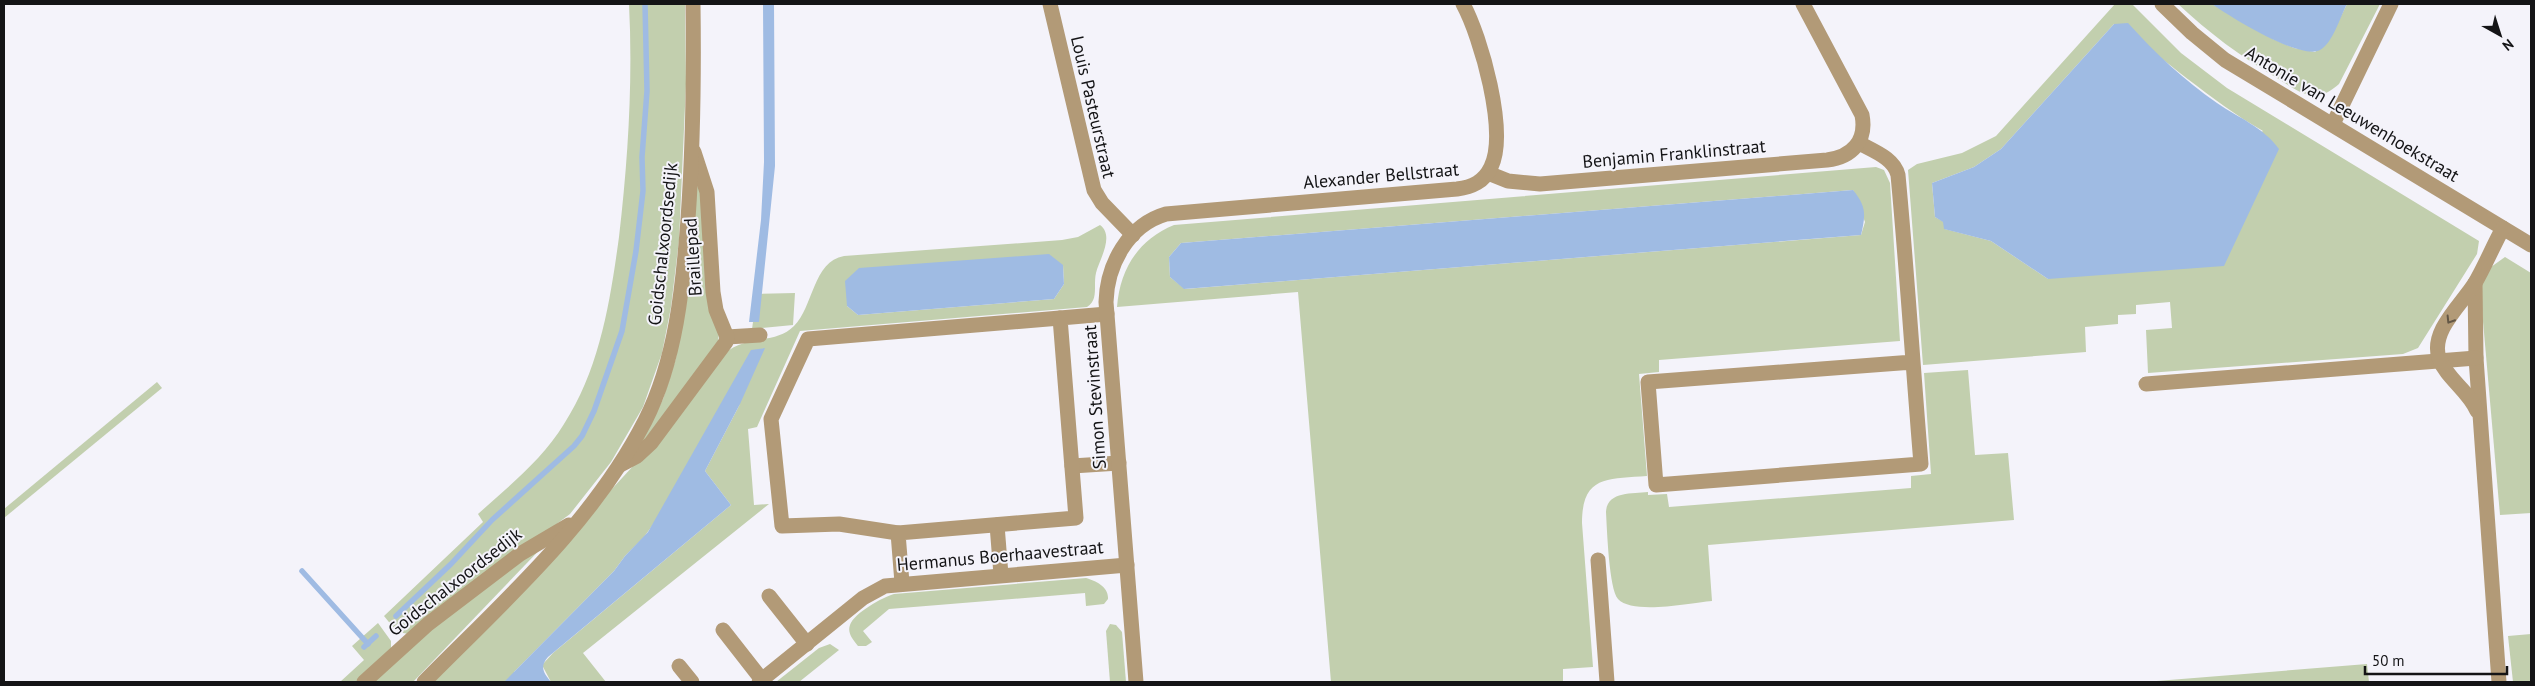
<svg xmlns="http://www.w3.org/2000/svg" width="2535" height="686" font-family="'PT Sans',sans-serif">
<rect width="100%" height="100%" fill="#f4f3fa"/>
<g fill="#c2cfae" fill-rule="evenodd">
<path d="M629,4H685L686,84L679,240L671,307L662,353L643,407L611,462L570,514L409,634L397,632L384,616L483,522L478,514C509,486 542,460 564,424C600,368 610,302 619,237C628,160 633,81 629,4Z"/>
<path d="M2115,4H2132L2181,53L2227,88L2479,241L2477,254L2418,348L2403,354L2148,373L2146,330L2172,328L2170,302L2136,305V314L2118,315V324L2085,327L2086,352L1923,365L1908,170L1917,164L1962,153L1996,136ZM2114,24C2165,58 2209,100 2263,131L2048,279L1991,241L1945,229L1944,222L1935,217L1932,183L1974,167L2001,149Z"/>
<path d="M2178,4H2212L2273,39L2294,48L2315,52L2329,40L2347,4H2380L2339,84C2331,91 2322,97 2311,95C2299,94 2287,84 2277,78C2240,56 2209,33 2178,4Z"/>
<path d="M1876,167L1884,170L1890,183L1900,341L1659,360V372L1639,374L1647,476C1608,479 1582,475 1582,523L1593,667L1563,669V682H1331L1298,292L1117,307C1120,269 1138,240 1174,225ZM1853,190L1865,222L1861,235L1185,289L1170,277L1169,257L1181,243Z"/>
<polygon points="698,175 719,332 718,344 639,447 663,399 676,358"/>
<path d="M1100,225C1115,236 1099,260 1096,273C1093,285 1099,300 1087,307L800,331L757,427L748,429L754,505L769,504L583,653L606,682H551L542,665L553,653L731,505L705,471L740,404L644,537L625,556L614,571L514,672L521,682H434L658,439L724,354C747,334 775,345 794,326C813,308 813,261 844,256L1062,240L1078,237ZM1063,265L1064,284L1054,299L858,315L847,306Z"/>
<polygon points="2505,257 2531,273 2531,513 2500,515 2480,287 2491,267"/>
<polygon points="795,293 793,325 752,329 757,294"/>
<path d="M1968,370L1975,455L2008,453L2014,520L1708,545L1712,601C1690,603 1633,615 1618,599C1609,589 1607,529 1606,512C1607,491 1632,494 1648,492V495L1667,494L1669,507L1911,488V476L1931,474L1924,373Z"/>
<polygon points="157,382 162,388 4,518 4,509"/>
<polygon points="550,539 413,682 372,682 411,644"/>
<path d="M1086,578C1096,581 1109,587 1108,599L1104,604L1086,606L1085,593L889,609L863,631L872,642L866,646H858C853,640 847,633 850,625C854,613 883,597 894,594Z"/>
<polygon points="378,623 391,641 391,649 356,682 340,682 364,660 352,646"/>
<polygon points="1110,624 1116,625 1122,632 1126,682 1110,682 1106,631"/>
<polygon points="2531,634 2531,682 2513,682 2508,636"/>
<polygon points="830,644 839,650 799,682 776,682 819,648"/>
<polygon points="2367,664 2369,682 2144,682"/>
</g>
<g fill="#9fbbe3">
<polygon points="763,4 774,4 775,166 759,322 749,322 761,220 764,162"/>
<path d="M2212,4H2347C2340,17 2333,43 2320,50C2301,61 2229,16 2212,4Z"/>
<path d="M2128,23C2155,53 2184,80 2217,103C2239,118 2263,127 2279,149L2224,266L2048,279L1991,241L1944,229L1943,222L1935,217L1932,183L1974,167L2001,149L2114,24Z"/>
<path d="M1853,190C1866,206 1866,214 1861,235L1184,289L1170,277L1169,257L1181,243Z"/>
<polygon points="1049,254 1063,265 1064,284 1054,299 858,315 847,306 845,281 859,268"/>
<path d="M765,348L740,404L705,471L731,505L548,657C539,667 544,673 551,682H504L614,571L625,556L648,532L751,350Z"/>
</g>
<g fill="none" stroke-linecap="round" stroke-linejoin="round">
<g stroke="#9fbbe3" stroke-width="5.5">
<polyline points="302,571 368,644"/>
<polyline points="396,616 451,564 492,520 574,446 582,436 594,411 622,331 636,251 643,191 642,157 647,91 645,4"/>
<polyline points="364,647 376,636"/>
</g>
<g stroke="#b29a77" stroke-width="15">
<polyline points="1050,4 1094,190 1102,203 1133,235"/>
<polyline points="2162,4 2192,33 2225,60 2531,245"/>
<polyline points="2333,124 2391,4"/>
<path d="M1859,143C1873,151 1894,158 1898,175C1907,271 1913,368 1921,464L1656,485L1648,382L1913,362"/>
<path d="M1488,173L1508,181L1540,184L1827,160C1852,157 1867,141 1862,115L1803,4"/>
<polyline points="2475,283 2476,358 2499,682"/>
<polyline points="727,337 760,335"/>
<polyline points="2146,384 2476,358"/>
<path d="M2477,411C2469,391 2446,378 2439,358C2430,331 2462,304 2475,283C2485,266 2493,246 2503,228"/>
<polyline points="620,465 637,456 651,443 726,342 727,337 716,310 713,292 707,192 694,152"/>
<polyline points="1072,466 1119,463"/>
<polyline points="997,525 1001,575"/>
<polyline points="898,533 839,524 782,526 771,419 808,339 1060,318"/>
<polyline points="1598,560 1607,682"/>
<polyline points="902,583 898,533 1076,518 1060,318 1107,314"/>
<polyline points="769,596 807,644"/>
<polyline points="723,630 762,680"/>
<polyline points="679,666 692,682"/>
<polyline points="364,682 428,624 520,554 569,525"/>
<path d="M424,682C503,602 593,523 645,421C676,360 683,287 688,219C693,148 694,75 693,4"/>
<polyline points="759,682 863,598 885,586 1127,565"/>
<path d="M1136,682L1106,302C1107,265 1128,225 1166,214L1457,189C1472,187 1484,182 1491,167C1508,132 1481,37 1463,4"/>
</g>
</g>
<defs><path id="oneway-chevron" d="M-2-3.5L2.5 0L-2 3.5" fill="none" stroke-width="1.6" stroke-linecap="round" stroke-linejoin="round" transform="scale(1.25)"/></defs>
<use stroke="#635746" href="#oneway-chevron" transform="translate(2450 320) rotate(122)"/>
<g text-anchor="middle" stroke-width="4" stroke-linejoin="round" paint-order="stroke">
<g font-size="18" fill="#141416" stroke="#f4f3fa">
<text transform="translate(1093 107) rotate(77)" y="6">Louis Pasteurstraat</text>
<text transform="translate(2352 114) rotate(31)" y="6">Antonie van Leeuwenhoekstraat</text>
<text transform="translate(1674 154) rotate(-5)" y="6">Benjamin Franklinstraat</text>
<text transform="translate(1381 176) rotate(-5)" y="6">Alexander Bellstraat</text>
<text transform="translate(663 244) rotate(-84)" y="6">Goidschalxoordsedijk</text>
<text transform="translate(693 257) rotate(-94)" y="6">Braillepad</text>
<text transform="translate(1095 397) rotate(-94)" y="6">Simon Stevinstraat</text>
<text transform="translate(1000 556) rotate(-5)" y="6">Hermanus Boerhaavestraat</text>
<text transform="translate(455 582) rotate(-38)" y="6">Goidschalxoordsedijk</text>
</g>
</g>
<rect width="2535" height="686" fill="none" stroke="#141416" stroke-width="10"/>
<g transform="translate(2500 35) rotate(141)" stroke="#f4f3fa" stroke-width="4" paint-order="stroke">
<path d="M0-4L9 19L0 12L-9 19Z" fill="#141416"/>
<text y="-8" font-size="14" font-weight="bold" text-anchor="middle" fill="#141416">N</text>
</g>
<path d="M2365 666v8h142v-8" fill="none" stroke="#141416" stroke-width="2.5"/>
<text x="2372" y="666" font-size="15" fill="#141416" stroke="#f4f3fa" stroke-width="4" paint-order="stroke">50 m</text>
</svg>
